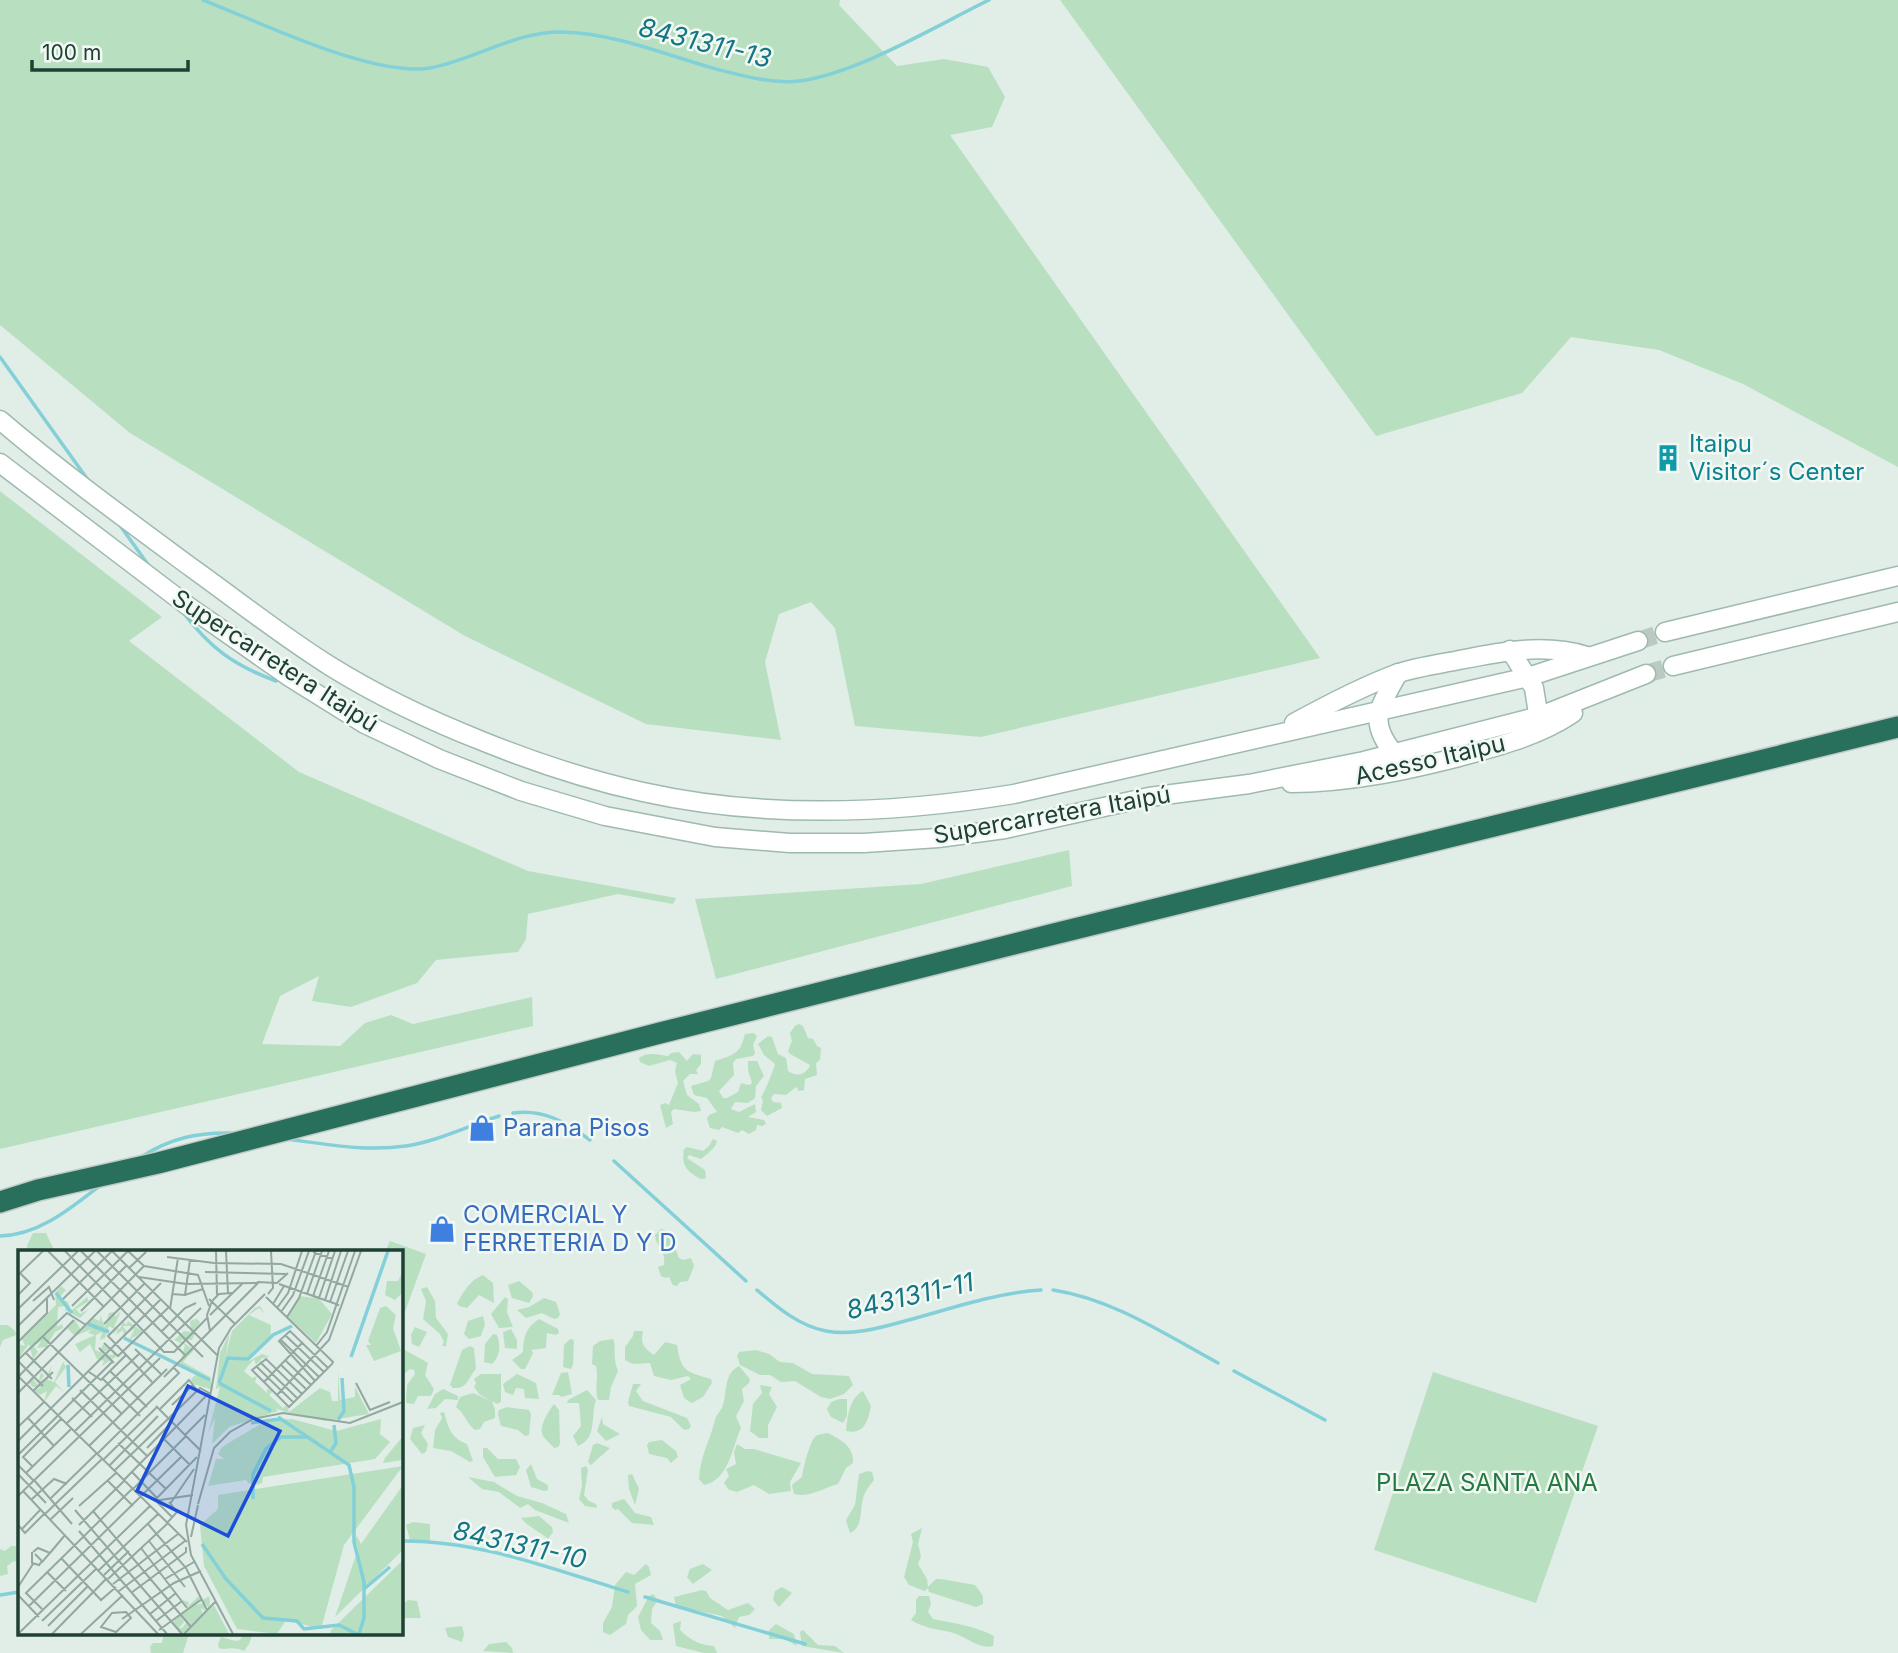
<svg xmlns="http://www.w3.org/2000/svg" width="1898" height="1653" font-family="Inter,sans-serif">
<rect width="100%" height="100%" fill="#e1ede7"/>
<g fill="#b8e0c0">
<polygon points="0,0 840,0 839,5 897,66 944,59 988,67 1005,97 992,127 950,135 1320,658 981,737 855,726 835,628 811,602 779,614 765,662 781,740 646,724 465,636 130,433 0,325"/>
<polygon points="1060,0 1898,0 1898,467 1743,384 1659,350 1571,337 1522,393 1376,436"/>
<polygon points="0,491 162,617 129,641 299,772 528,871 676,898 673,904 618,894 528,914 526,939 518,952 436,960 417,983 351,1007 312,1001 319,976 280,996 262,1044 340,1046 365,1023 391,1015 413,1024 532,997 533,1026 0,1149"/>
<polygon points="1069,850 1072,886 716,979 695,899 921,884"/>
<path d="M799,1024L803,1026L808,1038L813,1039L817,1046L821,1048L820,1060L816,1063L817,1075L805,1079L804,1090L799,1091L796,1087L786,1095L774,1094L771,1098L773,1102L781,1103L782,1108L767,1116L761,1110L763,1101L761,1097C766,1090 772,1073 775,1064L764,1055L758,1044L768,1036L772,1037L778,1054L786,1058L788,1071C797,1077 806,1075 810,1065L790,1054L788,1051L792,1041L790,1033L795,1026Z"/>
<path d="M754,1033L757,1036L753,1045L755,1053L753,1056L736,1059L733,1063L734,1075L719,1091L723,1098H727L738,1092L741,1083L749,1085L752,1083L748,1070V1061H757L764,1076L756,1086L755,1098L748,1103L735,1102L731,1109L739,1112L755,1104L756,1112L748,1117L764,1120L766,1124L762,1126L757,1125L756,1130L749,1134L742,1130L738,1133L722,1127L719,1130L710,1128L707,1119L709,1115L717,1112L707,1098L694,1095L691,1086L708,1081L711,1078L715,1061C734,1055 740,1054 745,1034Z"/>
<path d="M679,1052L687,1061L693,1054L701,1055V1064L696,1070L698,1074H690L683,1081L687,1095L699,1104L701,1111L694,1112L674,1109L671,1112L673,1124L666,1128L660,1105L665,1103L669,1105L678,1083L675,1071L677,1063L670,1060L649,1066L640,1062L639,1058C649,1051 658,1055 668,1056L671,1053Z"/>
<path d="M713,1139L717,1141C716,1148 707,1154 701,1159L689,1155L687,1158L705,1170L706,1178L701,1179C687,1172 681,1165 684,1149L687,1147L703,1151L709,1146Z"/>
<path d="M661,1229L666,1230L669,1233L679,1258L683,1260L691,1258L694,1266L688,1281L680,1282L677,1286L673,1285L669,1277L665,1278L661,1276L658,1267L664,1265C666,1249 656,1248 655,1235Z"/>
<polygon points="33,1233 46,1233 55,1252 28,1252 27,1246"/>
<polygon points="390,1241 426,1254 401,1323 401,1252 385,1252"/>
<path d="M483,1275L493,1283L494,1303L479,1295L467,1308L459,1306L457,1303C464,1291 470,1280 483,1275Z"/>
<polygon points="519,1281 532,1292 533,1296 529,1303 512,1298 508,1285"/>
<polygon points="427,1287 435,1301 436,1318 448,1334 446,1346 442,1346 444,1342 440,1334 423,1319 426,1301 421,1289"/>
<polygon points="505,1297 508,1299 507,1312 513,1327 499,1328 491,1314"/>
<polygon points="544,1298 556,1302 560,1314 558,1318 554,1319 542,1313 526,1318 517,1310 529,1307"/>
<polygon points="483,1316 485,1324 481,1336 469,1339 464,1334 468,1321"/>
<path d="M539,1319L558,1329L559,1333L556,1335L547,1333L546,1348L531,1350L533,1353L525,1369H521L512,1360L523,1352C523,1338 526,1327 539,1319Z"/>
<polygon points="0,1325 8,1325 15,1331 16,1335 3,1340 0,1347"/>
<polygon points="415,1327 427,1332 419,1347 412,1344 411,1335"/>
<polygon points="511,1329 517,1340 517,1349 505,1348 503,1332"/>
<path d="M634,1331H643C640,1344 644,1348 654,1355L665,1342L677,1345C681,1372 687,1372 711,1379L712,1383L703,1397L692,1403L684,1398L680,1385L691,1379L688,1376L671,1380L654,1376L650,1363L633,1364L625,1360V1347L633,1336Z"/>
<path d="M493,1334L497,1335C501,1346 500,1356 492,1364L484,1362L485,1344Z"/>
<polygon points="570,1339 574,1340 573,1365 571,1369 563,1367 564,1345"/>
<path d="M613,1339C617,1348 612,1357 618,1371L611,1387L609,1400H598C594,1388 599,1378 596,1366L592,1364L593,1346L600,1341Z"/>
<path d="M470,1346L474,1348L476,1369C467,1379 468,1389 453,1388L450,1385L462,1350Z"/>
<polygon points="405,1350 428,1363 425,1375 434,1389 431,1396 418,1396 414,1404 406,1403 407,1385 415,1374 414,1370 410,1369 401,1377 401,1357"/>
<polygon points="756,1350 769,1354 780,1362 793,1363 812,1374 849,1376 853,1385 844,1394 830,1399 821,1397 795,1381 781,1382 770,1375 760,1375 740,1365 737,1356 739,1352"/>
<path d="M739,1366L750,1379L749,1383L742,1389L744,1401L736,1416L741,1428C732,1447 729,1480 704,1485L699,1479C700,1457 710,1440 715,1420C716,1415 721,1411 723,1405C727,1392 724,1373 739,1366Z"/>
<polygon points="568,1372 572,1394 562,1397 559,1395 552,1395 561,1373"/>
<polygon points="1433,1372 1598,1426 1536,1603 1374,1550"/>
<path d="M481,1374H501V1402L497,1404L492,1401L495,1410V1418L484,1422L480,1429L475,1430C466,1423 465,1414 456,1407L460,1397L473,1393L491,1401L479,1394L474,1387L476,1383L474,1379Z"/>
<polygon points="517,1374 536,1383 539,1399 525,1398 524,1389 516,1388 513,1395 505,1392 503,1384"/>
<polygon points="633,1384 641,1384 636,1391 643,1401 687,1418 691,1426 689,1429 684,1430 671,1417 629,1406 628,1402"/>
<polygon points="760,1385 772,1387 769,1394 777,1407 768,1425 768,1438 759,1438 750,1431 753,1404 762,1393"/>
<polygon points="443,1389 458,1396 458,1400 445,1399 436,1408 427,1409 435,1394"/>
<path d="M587,1390L596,1400C590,1416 598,1438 578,1446L573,1436L581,1426L579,1403H567L568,1400Z"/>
<path d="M863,1391L871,1406C868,1421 864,1435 846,1431C847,1416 850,1398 863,1391Z"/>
<polygon points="839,1399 847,1399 847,1416 843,1423 831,1417 827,1409 831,1402"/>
<path d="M554,1404L559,1410L560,1444L558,1447L554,1448C551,1444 542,1437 542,1433C540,1425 549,1410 554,1404Z"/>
<polygon points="507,1407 529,1410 531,1414 529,1435 525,1436 518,1430 501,1426 498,1414 499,1410"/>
<path d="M444,1412C449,1429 450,1437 467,1444L473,1461L470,1462L451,1451L433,1448L435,1430L442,1418L440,1413Z"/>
<polygon points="602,1417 603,1424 620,1434 606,1441 597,1431"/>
<polygon points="425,1425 421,1433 428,1444 426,1452 422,1454 410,1439 413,1428"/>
<path d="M828,1433C841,1440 854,1446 853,1463L846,1468L838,1484C823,1488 810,1498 794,1494L792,1485L802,1477C803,1469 810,1440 816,1436C819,1434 824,1434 828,1433Z"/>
<polygon points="662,1440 676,1451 678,1457 671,1463 667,1458 649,1454 647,1445 649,1442"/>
<polygon points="597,1443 610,1448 591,1465 588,1462 593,1445"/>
<polygon points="737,1444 745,1449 754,1449 801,1463 790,1482 791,1491 769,1494 754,1485 737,1492 729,1490 724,1483 729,1476 726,1469 736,1464 734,1452"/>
<polygon points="483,1448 487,1448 498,1459 516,1459 520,1467 516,1475 495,1477 483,1457"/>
<polygon points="531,1464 537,1479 548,1485 548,1490 544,1491 531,1487 526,1470"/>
<polygon points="586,1466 588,1470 584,1495 589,1501 596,1504 597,1508 585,1506 579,1499 582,1486 581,1468"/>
<path d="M868,1471L872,1472L874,1480C870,1485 866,1490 864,1495C859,1509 864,1527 850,1533L846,1520L855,1505L859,1474Z"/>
<polygon points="632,1474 639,1489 635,1505 629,1489 628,1475"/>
<polygon points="468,1477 494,1482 517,1496 542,1503 566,1514 569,1523 535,1510 528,1504 520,1508 499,1492 482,1489"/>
<polygon points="624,1499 635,1513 651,1517 654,1525 632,1523 618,1509 615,1510 612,1507 612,1503"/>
<path d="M539,1516L552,1527L553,1532L548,1539C539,1531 528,1527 521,1518Z"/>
<polygon points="413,1522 430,1524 430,1541 410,1540 406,1525"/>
<polygon points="922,1528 918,1544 921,1556 918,1564 927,1579 928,1587 936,1579 941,1579 975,1585 983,1596 983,1604 976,1607 929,1592 928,1588 925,1591 909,1585 904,1577 913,1542 911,1534"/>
<polygon points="11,1546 19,1546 19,1563 14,1561 7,1566 8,1574 0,1576 0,1549 5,1551"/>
<polygon points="646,1564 649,1567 651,1575 635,1584 637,1606 628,1615 626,1624 610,1635 603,1632 603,1623 612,1607 615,1585 626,1572 634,1575"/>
<polygon points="703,1564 712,1570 693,1584 687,1577 690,1569"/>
<polygon points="782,1587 792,1593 779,1607 773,1600 775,1591"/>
<polygon points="702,1590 706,1591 710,1598 728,1610 748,1603 755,1609 749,1615 739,1617 735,1628 722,1616 676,1606 674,1597"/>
<polygon points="653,1594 658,1600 652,1609 651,1623 660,1631 663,1640 650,1640 641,1630 638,1617 649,1596"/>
<path d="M919,1596H929L931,1604L928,1612L933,1619C954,1623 975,1626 994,1636L993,1646C978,1650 965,1635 950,1632C936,1629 924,1628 911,1620L916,1613V1600Z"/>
<polygon points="408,1600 417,1601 421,1618 401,1618 401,1605"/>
<path d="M681,1621L680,1630C690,1640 700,1645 714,1646L717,1653H704L676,1646L673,1624Z"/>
<polygon points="776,1624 794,1634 797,1646 785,1639 769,1639 769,1630"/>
<polygon points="462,1626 464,1634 462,1642 448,1637 445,1628"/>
<polygon points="803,1630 818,1645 835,1646 844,1653 802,1646 800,1632"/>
<polygon points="168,1634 189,1634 183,1653 151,1653 150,1647 153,1643 162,1643 163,1637"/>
<path d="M243,1634H250L252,1636L249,1644L244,1651C231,1645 227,1651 219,1648L218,1644L221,1637L236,1641L240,1640Z"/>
<polygon points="506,1642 512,1648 513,1653 483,1651 489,1644"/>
</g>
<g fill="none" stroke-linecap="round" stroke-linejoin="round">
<g stroke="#83d0d8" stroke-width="3.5">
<path d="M203,0C260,22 371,77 430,68C475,60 515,31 562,32C614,33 666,55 716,69C743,76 772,84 799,81C856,74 936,26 989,0"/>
<polyline points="0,357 88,480"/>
<polyline points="119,524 149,566"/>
<path d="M182,611C210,648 233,665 276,681"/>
<path d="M513,1113C544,1109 566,1122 590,1140"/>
<path d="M286,1139C325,1144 366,1152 406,1146C438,1141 468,1126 499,1116"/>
<path d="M141,1157C171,1138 198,1132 233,1133"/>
<polyline points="614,1161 746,1281"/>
<path d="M0,1236C40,1235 72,1207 102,1184"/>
<path d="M757,1290C777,1307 799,1326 826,1331C852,1336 880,1328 905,1321C950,1309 995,1293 1041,1290"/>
<path d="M1053,1290C1113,1299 1166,1335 1218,1363"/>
<polyline points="1234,1371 1325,1420"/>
<path d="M401,1541C479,1540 555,1570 628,1592"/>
<polyline points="0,1595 19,1592"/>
<polyline points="645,1597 805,1644"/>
</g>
<g stroke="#bacac3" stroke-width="18" stroke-dasharray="18 9" stroke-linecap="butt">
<polyline points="1638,641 1665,632"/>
<polyline points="1646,674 1673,666"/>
</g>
<defs>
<g id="secondary">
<path d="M0,420C61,472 127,520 192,568C238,601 282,636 330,666C378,696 429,720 482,741C534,762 588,780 643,792C764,819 892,814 1014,794L1528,677L1638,641"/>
<polyline points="0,463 188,606 288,676 365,724 439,759 521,791 605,816 715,837 790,843 864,843 938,838 1005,829 1149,797 1249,784 1364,761 1540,716 1646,674"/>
<polyline points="1665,632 1898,576"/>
<polyline points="1510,650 1534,688 1540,726"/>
<polyline points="1673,666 1898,612"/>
<path d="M1398,673C1392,685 1384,697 1380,709C1374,727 1387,749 1401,758"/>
<path d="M1294,723C1327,705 1361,687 1396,674C1413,668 1432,665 1449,662C1495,653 1541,642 1587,656"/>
<path d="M1291,783C1348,783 1404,771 1459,757C1499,746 1539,736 1573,713"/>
</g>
<polyline id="highway" points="0,1202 38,1190 158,1163 660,1033 1054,934 1898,727"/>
</defs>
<use href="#secondary" stroke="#9ebaae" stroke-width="21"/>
<use href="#highway" stroke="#c0cac6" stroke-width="24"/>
<use href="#secondary" stroke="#fff" stroke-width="18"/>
<use href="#highway" stroke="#286f5c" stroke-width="21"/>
</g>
<defs>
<symbol id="building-bare" viewBox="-9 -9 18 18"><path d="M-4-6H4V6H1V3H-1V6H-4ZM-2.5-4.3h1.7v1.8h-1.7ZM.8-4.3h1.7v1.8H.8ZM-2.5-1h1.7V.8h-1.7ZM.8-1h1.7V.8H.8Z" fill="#0f9aa8" stroke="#f2f9f5" stroke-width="2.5" paint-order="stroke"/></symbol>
<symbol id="shop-bare" viewBox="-9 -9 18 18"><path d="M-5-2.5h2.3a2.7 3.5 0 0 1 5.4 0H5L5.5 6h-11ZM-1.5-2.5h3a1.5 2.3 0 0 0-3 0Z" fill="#3f7fe0" stroke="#f2f9f5" stroke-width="2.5" paint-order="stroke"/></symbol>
</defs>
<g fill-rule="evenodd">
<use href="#building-bare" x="1649" y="439" width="38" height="38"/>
<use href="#shop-bare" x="463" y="1109" width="38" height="38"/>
<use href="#shop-bare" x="423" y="1210" width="38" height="38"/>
</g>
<g text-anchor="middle" stroke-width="5" stroke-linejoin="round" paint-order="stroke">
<g font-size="24" fill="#0d838f" stroke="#f2f9f5" text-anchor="start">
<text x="1689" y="452">Itaipu<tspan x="1689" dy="28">Visitor´s Center</tspan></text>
</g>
<g font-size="24" fill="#1f4035" stroke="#f2f9f5">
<text transform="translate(275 661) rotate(33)" y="8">Supercarretera Itaipú</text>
<text transform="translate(1430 760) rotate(-13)" y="8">Acesso Itaipu</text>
<text transform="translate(1052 815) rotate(-10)" y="8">Supercarretera Itaipú</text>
</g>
<g font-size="24" fill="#366cbe" stroke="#f2f9f5" text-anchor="start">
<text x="503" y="1136">Parana Pisos</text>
<text x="463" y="1223">COMERCIAL Y<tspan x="463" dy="28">FERRETERIA D Y D</tspan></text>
</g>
<g font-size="24" fill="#257a41" stroke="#f2f9f5">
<text x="1487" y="1491">PLAZA SANTA ANA</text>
</g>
<g font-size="26" font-style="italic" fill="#137682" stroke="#f2f9f5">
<text transform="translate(705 43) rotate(14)" y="9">8431311-13</text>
<text transform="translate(910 1296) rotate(-13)" y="9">8431311-11</text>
<text transform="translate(520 1545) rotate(13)" y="9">8431311-10</text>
</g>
</g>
<g transform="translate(18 1250)">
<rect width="385" height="385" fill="#e1ede7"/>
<path d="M385,21V42L377,50L367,45L369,31H380ZM297,35V44L314,64L298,93L270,67L282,46L295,48ZM43,36L48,40L41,48L50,52L53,61L69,47L71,51L58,59L62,64L71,59L62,68L47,60L48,56L40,57L39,77L44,74L45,78L37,82L28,97L19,98L23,91L16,96L20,102L15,109L11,94L0,109V94L7,96L4,89L38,55L37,43ZM242,56L247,64L241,58L231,65L253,75L252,89L236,100V106L225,108L231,111L244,104L252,107L244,108L238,115L236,109L226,121L234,128L239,126L237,132L249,143V139L255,141L251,145L265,158L269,155L271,162L302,138L312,142L314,151H320V120L322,150L337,147V137L351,164L307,171L267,162L258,158L260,161L211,177L194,194L197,168L190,183L202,137L198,139L202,103L212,82L207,108L214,81L237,58ZM368,56L378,65L375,78L383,101L356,111L348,95H353L350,91L362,58ZM103,61L96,77L102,79L105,71L108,75L110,71L125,82L111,90L117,78L111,83L113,76H105L109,82L108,86L106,88L105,80L98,85L100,79L95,84L96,79L91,76L87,88L82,90L84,82L78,85L77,100L82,102L85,94L91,99L83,104L95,105L94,99L99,106L84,116L86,111L79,109L72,94L62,102L57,94L77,85L70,83L74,79L57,86L49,78L57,70L63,80L75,68L82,71V65L87,77L91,63L96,62L97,67ZM178,68L182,72L174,90H162L176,100L165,112L192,127L195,140L175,134L173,129L180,123L162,115L167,95L156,90L166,81L173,82L172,71L177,69L176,74ZM45,112L48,117L37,132L46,142L38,136L26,152L29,141L22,145L16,141L23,137H15L11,133L13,127L20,135L23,122L26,126L21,132L29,127L27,119L30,123L34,115L30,130L36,132ZM274,169L318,181L363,169L362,184L372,192L357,209L245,227L244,233L238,235L239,227L231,234L228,230L190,236L198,209H206L200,204L204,197L249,170ZM385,186V210L365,213L367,208ZM385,216L326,295L303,379L268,370L259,384L219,379L186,316L182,275L200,259V245ZM385,235V300L317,367L340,299L337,290L339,286L343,294ZM385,310V384H312L313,380ZM182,345L183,351L177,355L186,353L185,350L191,346L192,352L191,358L186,353L187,361L183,358L185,365L196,355L211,384H167L171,379L164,384L154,373L162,365L166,372L161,378H164L169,372L163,364L172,356L170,357L164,350L171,352L170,356Z" fill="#b8e0c0"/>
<path fill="none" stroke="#83d0d8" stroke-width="3.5" d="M38,43L54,63M70,74L91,82M106,88L192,130M333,107L370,1M50,115L51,137M201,133L210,108L230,109L255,85L274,76M201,133L253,161M260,167L331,215L336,237V292L346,332V368L341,384M320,170L326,161L324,128M233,173L262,169M313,201L318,193L316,175M235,249V224L248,199L263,187H290M184,294L208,329L245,368L279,371L286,379L321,375L339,384M346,339L372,317"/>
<path fill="none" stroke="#93a8a0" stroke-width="2" d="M30,1L86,57M47,1L146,102H156L189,68M63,1L168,106M79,1L185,107M94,1L199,105M110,1L126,16M198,1L199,45M208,1L210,43M295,2L315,9M149,7L196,13L263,14L331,37M126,16L180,25L191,56M111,18L128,2M187,22L268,24M0,25L25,1M121,27L168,34L240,33M239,32L259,33L270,23M261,34L321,55M154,44L167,45L185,39M250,44L255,38L253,1M289,44L304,1M0,45L12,33L2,23M167,45L172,10M295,46L311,1M248,47L315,112L314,114L271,157L234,120L248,109L284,144M301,48L317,1M45,49L94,1M191,49L217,74M307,50L323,1M15,51L31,37L36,50M312,52L330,1M255,54L266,36M54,56L110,1M259,58L270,43L284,1M0,59L60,1M152,59L160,8M63,61L109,15M263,62L275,45L291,1M192,65L225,33M269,67L281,48L298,1M86,74L127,33M0,76L77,1M192,81L189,65L194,51L201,44L214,43M143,82L167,58L178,53M267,85L306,122M24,86L103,163M263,90L301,127M0,92L29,63V48M86,93L100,106L151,57M298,96L309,82L337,1M81,98L96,113M117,99L144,125M8,103L34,129M0,110L49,63L68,75M267,110L293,135M0,111L25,136M242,112L280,149M263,115L289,140M238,116L276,153M92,121L129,157M71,122L83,130L108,105M0,126L169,292M0,127L56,70M146,127L240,33M85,129L122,166M297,131L261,91L272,81L310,118M134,132L90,86L143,33M246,132L285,92M338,133L352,160L372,152M62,140L129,206M15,141L35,122M0,143L126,16M259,145L311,90L343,1M54,148L74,167M154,155L175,135M138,156L183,201M142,159L171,130L179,140M10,168L36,196M48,174L122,103M0,177L26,152M56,182L183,58M167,185L187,165M26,186L43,169M146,189L172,215M0,191L143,49M100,193L148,239M71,196L149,119M129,198L154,172M79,204L161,123L156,118M0,205L94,112M85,210L139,157M0,215L16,231M91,216L140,166M15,217L5,207L26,186M96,221L182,138L191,143L106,230M114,222L139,248M8,223L53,179M0,224L28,253M16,230L54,274M89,230L115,256M115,239L168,186M5,241L140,384M0,246L142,108M33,248L78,204M14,249L36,229L49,234M136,251L179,207M136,251L175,245M138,251L154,267M152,254L176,219M180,254L196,198L212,182L235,169L265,163L332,173L385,152M61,256L98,223M57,260L164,384M75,261L173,377M27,264L84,209M33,269L55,248M149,273L159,262L151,252M130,274L168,318L189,360M0,275L7,283L27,263M61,275L106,231M4,279L23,259M61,281L149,384M173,287L180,255M131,291L167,337M123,298L169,358M14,302V313L21,315L24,311L17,304M15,302L20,298L32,303L24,312M32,303L47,285M43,308L83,350L98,337M81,320L140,264M29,322L48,341M86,325L111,301M90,329L150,273M147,329L176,312M95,334L160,284M0,337L15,314M101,341L167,291M113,343L168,302V297M0,345L21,367M11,356L164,206M24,359L8,343L114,239M108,362L113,368L98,382L83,377L94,363ZM132,364L158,343M104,369L156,333L183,321M24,371L79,318M138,371L164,351M30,376L70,336M141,380L184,349M0,384L132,256M34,384L89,328M63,384L105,345M166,384L197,352M215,384L173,305L168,275L201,98L213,78L247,44"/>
<path fill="#1d4ed8" fill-opacity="0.15" stroke="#1d4ed8" stroke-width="3.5" d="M170,136L262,181L210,286L119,241Z"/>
<rect width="385" height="385" fill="none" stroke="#1f4035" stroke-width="3.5"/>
</g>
<path d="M32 60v10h156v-10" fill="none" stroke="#1f4035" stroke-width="3.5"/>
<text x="42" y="60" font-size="21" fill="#1f4035" stroke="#f2f9f5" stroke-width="5" paint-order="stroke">100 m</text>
</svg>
